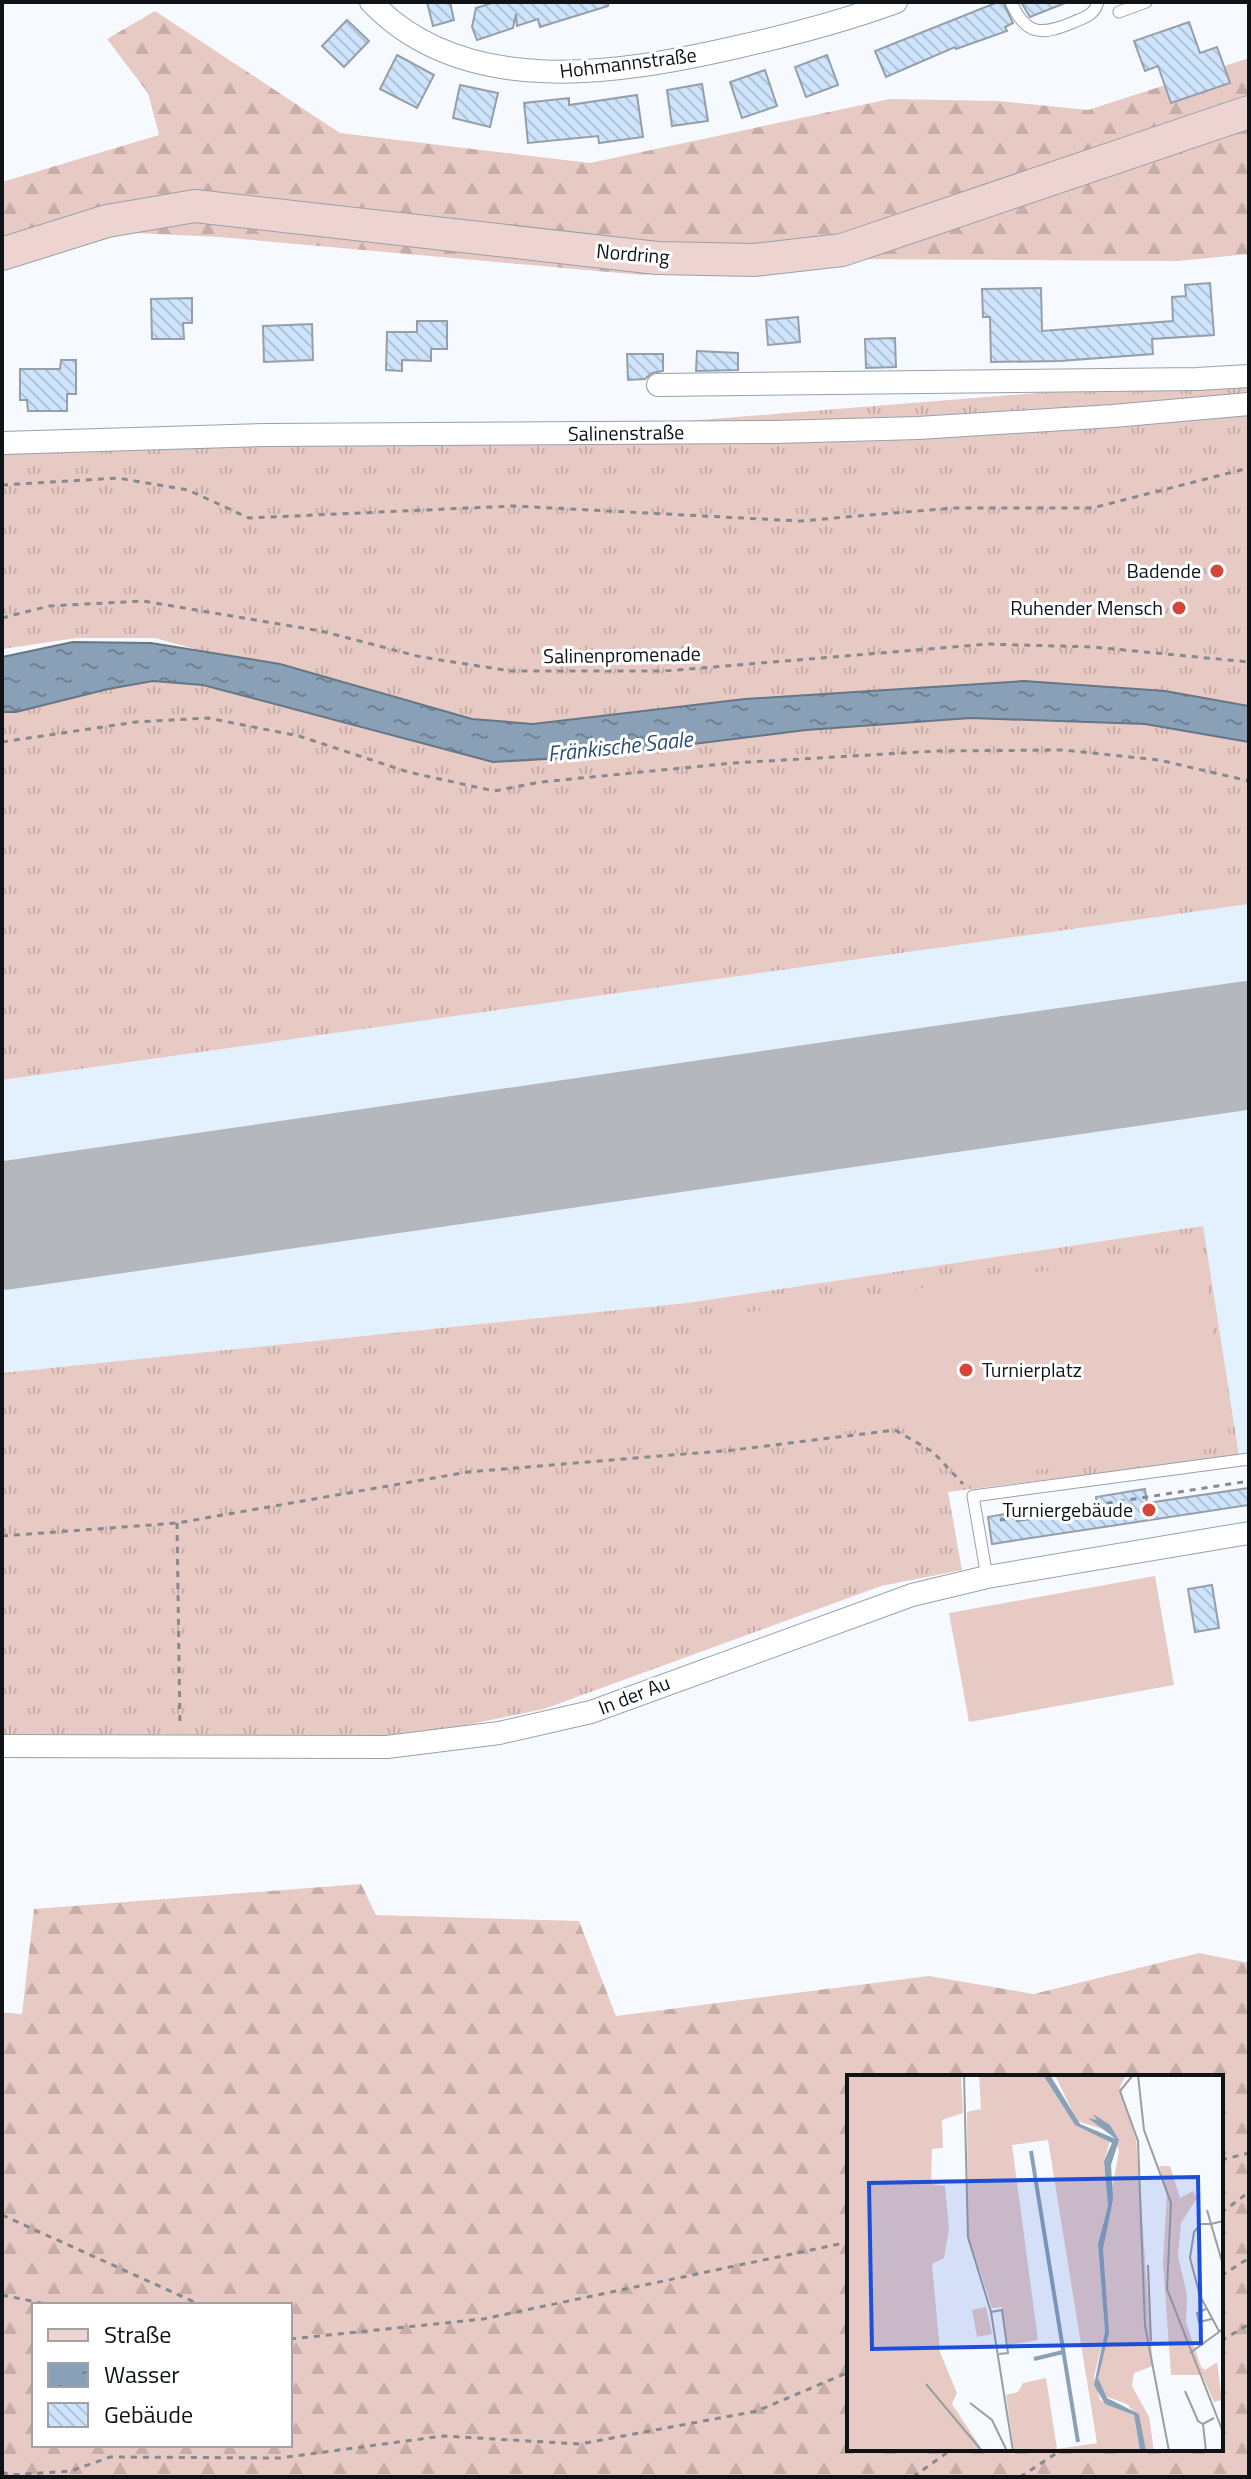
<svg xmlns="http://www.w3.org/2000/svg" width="1251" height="2479" font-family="'Titillium Web',sans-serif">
<defs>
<pattern id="grass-tufts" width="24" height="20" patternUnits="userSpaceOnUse" patternTransform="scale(2)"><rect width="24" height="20" fill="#e8cac5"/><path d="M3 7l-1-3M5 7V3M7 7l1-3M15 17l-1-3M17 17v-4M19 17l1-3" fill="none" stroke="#c6ada8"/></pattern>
<pattern id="forest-firs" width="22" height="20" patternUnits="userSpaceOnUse" patternTransform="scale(2)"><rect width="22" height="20" fill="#e8cac5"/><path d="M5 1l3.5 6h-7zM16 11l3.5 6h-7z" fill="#c6ada8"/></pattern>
<pattern id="water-ripples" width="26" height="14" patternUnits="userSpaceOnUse" patternTransform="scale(2)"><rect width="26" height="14" fill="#8aa0b6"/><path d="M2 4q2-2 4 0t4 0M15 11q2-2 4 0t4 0" fill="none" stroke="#6f8193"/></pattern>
<pattern id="building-back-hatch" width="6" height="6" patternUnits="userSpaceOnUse" patternTransform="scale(2)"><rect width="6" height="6" fill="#cde4fc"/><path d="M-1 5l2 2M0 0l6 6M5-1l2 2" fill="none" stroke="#afc3d7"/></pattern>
</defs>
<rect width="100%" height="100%" fill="#f6fafe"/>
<polygon fill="#e3f0fd" points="1249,904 1249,1454 1239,1456 1202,1226 687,1303 2,1373 2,1080"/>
<g fill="url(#grass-tufts)">
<polygon points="1249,376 1249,724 1152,701 517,738 155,638 77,638 2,649 2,452 525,434"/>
<polygon points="153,681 203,685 493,762 596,756 806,730 970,718 1145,724 1245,741 1249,742 1249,904 2,1080 2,712 16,712 108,689"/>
<polygon points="1203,1226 1239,1456 948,1492 962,1570 881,1586 544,1709 403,1738 2,1735 2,1373 687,1303"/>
</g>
<g fill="url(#forest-firs)" fill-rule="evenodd">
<polygon points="155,11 340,133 590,163 890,99 998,101 1088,110 1249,58 1249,254 1178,261 831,259 642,275 219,237 115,232 2,265 2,182 159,135 148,93 107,39"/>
<path d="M361,1884L376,1915L579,1921L616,2016L929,1976L1034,1994L1199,1953L1249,1963V2477H2V2013L22,2014L34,1909ZM849,2077H1221V2449H849ZM34,2305H290V2445H34Z"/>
</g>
<g fill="#e8cac5">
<polygon points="1200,1249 1231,1446 982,1477 923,1422 725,1445 707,1318"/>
<polygon points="1155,1576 1174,1685 969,1722 949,1613"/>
</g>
<polygon fill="url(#water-ripples)" stroke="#657686" stroke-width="2" points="73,642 151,643 280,664 472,719 533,724 745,699 1024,681 1165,691 1249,706 1249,742 1145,724 970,718 806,730 596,756 493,762 203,685 153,681 108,689 16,712 2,712 2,657"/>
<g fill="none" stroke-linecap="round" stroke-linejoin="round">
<polyline stroke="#b4b8bc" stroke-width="128" points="2,1226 1249,1045"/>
</g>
<g fill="url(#building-back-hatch)" stroke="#969fa8" stroke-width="2">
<polygon points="427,2 450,2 454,20 433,26"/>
<polygon points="495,2 608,2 608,6 540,27 538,19 517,26 516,14 513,28 477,40 472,27 476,8"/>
<polygon points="998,2 1003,2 1013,23 1005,27 1007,31 956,49 955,47 886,77 875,51"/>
<polygon points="1021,2 1065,2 1065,3 1030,17"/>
<polygon points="347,20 369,41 344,67 322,46"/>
<polygon points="1189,22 1200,53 1217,47 1230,83 1171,103 1158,66 1145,71 1134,41"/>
<polygon points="397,55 434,75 417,108 380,89"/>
<polygon points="827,55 838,85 806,97 795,67"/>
<polygon points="765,70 777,106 742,118 730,82"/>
<polygon points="702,84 708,121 672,126 667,90"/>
<polygon points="460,85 498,93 490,127 453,118"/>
<polygon points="637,95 643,137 599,143 598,136 528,143 524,103 569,98 569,105"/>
<polygon points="1210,283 1214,335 1152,339 1153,354 1060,361 991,362 990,317 983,317 982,289 1041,288 1042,331 1173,321 1172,297 1186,296 1185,285"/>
<polygon points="192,298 192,323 183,323 184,339 152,339 151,299"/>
<polygon points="798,317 800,342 768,345 766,320"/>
<polygon points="417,321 447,321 447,349 431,349 431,361 402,360 402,371 386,370 387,332 417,332"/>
<polygon points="312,324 313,360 264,362 263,326"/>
<polygon points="895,338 896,367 866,368 865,339"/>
<polygon points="697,351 738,353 738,370 696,371"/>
<polygon points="627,354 663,354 663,371 652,373 645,379 628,380"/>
<polygon points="61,360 76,360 76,394 67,394 67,411 28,411 27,400 20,400 20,369 60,369"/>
<polygon points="1249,1488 1249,1505 992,1544 988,1517 1016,1512 1017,1521 1098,1509 1096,1497 1145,1489 1147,1503"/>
<polygon points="1212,1585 1219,1628 1195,1632 1188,1589"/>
</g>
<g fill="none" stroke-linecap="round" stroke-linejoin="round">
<defs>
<g id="lane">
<path d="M1011,2C1026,37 1043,35 1074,22C1086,17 1094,15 1098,2"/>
<polyline points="1119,12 1146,2"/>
<polyline points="987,1577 973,1496 1249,1459"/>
</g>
<g id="street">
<path d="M371,2C465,100 619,74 737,47C791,35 844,21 896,2"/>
<polyline points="658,385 1197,379 1249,376"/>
<polyline points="2,443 266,435 776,432 918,428 1113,416 1249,404"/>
<polyline points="2,1746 387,1747 499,1733 591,1712 912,1595 987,1577 1249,1533"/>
</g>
<polyline id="secondary" points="2,254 107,221 195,206 657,258 754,260 842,250 1249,112"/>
</defs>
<use href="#lane" stroke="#97a1aa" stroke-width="13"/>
<use href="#street" stroke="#97a1aa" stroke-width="24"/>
<use href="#secondary" stroke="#97a1aa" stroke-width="34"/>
<g stroke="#868a8d" stroke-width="3" stroke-dasharray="6 6" stroke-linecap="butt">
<polyline points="2,485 118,478 188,490 249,518 513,506 800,521 953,508 1092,508 1249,468"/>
<polyline points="2,618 49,606 143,601 321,631 421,657 511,671 664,671 987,644 1093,647 1249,662"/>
<polyline points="2,742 136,722 208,718 299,736 408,772 494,791 541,782 733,763 937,751 1063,750 1159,760 1249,781"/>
<polyline points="1000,1520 1249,1481"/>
<polyline points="177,1523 180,1727"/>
<polyline points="2,1536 177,1523 468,1472 733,1450 895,1430 933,1452 963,1484"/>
<polyline points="1221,2160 1249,2153"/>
<polyline points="1221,2213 1249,2192"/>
<polyline points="2,2215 201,2305"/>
<polyline points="1221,2276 1249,2258"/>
<polyline points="2,2295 51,2305"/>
<polyline points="290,2339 483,2319 849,2242"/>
<polyline points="1221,2341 1249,2324"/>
<polyline points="2,2472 10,2475 71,2471 110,2457 280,2458 443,2436 580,2444 757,2411 849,2372"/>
<polyline points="913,2477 952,2449"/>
<polyline points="1020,2477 1063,2449"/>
</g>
<use href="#lane" stroke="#fff" stroke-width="11"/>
<use href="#street" stroke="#fff" stroke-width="22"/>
<use href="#secondary" stroke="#eed4d0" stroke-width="32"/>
</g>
<g fill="#d34638" stroke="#fff" stroke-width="3">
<circle cx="1217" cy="571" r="8"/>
<circle cx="1179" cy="608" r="8"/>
<circle cx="966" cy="1370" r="8"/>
<circle cx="1149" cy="1510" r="8"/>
</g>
<g text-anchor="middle" stroke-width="6" stroke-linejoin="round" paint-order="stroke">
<g font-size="20" fill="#0f1316" stroke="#fff">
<text transform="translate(628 63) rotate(-7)" y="7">Hohmannstraße</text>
<text transform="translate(633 254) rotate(5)" y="7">Nordring</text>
<text transform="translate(626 433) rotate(-1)" y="7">Salinenstraße</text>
<text transform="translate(622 655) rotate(-1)" y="7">Salinenpromenade</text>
<text transform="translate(634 1695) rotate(-21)" y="7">In der Au</text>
</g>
<g font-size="20" fill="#0f1316" stroke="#fff" text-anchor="end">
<text x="1201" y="578">Badende</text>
<text x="1163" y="615">Ruhender Mensch</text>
<text x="982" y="1377" text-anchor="start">Turnierplatz</text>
<text x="1133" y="1517">Turniergebäude</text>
</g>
<g font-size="22" font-style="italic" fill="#2b4f72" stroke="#fff">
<text transform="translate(620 746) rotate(-6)" y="8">Fränkische Saale</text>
</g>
</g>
<g transform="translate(847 2075)">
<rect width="376" height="376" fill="#f6fafe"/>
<path d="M132,0H196L228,50L263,66L257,86L261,131L251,169L258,256L247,302L253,325L287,340L293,376H167L159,320L171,317L176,308L199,303L210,374L250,368L201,65L165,70L191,265L161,270L155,232L145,233L121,160L120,37L134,34ZM208,0H279L273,12L289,64L306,291L287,298L285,311L302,342L307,376H297L293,344L280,329L255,320L250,304L261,257L254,172L272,76L265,57L230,46Z" fill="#e8cac5"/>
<path d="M0,0H114L116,38L95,45L96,73L85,74L84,109L98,111L102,154L97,183L85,189L93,277L110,318L105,329L136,376H0ZM312,91H323L333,123L346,116L350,123L334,148L331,181L340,220L339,247L354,292L358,295L370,287L375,325L367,327L355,300H324L316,188L320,118Z" fill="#e8cac5"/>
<path d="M178,199L188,264L162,269L157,236L164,228L161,202ZM139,232L145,259L130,262L125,235Z" fill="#e8cac5"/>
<path d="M196,0H203L233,49L269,64L241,43L250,45L246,39L263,50L272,65L264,90L266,124L256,174L262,258L251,303L260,323L292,339L299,376H293L287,340L258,329L247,310L258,256L251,169L261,131L257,86L265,68L228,50Z" fill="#8aa0b6"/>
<path fill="none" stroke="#8aa0b6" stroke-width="4" d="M184,76L231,367M187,284L216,277"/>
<path fill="none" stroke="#9a9ea1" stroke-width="2" d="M117,0L121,162L144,237L166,376M286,0L273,16L291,66L298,251L322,376M291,0L297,55L324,128L320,214L376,357M360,135L364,149H354L347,157L343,183L353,221L372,256M376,146L364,149L376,190M301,190L304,266M359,234L350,238L352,247L365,244M144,237L155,235L161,278L152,279M343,278L376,254M79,309L135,376M338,316L351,346L356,349L367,343M123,328L145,345L160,376M356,349L359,376"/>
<path fill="#1d4ed8" fill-opacity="0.15" stroke="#1d4ed8" stroke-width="4" d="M351,102L354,268L25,274L22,108Z"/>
<rect width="376" height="376" fill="none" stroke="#0f1316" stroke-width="4"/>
</g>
<rect width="1251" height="2479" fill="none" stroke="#0f1316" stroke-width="8"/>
<rect x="32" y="2303" width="260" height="144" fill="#ffffff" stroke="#9fa1a2" stroke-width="2"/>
<rect x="48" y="2329" width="40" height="12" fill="#eed4d0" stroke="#9fa1a2" stroke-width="2"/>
<text x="104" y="2343" font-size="24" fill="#0f1316">Straße</text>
<rect x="48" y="2363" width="40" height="24" fill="url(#water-ripples)" stroke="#9fa1a2" stroke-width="2"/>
<text x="104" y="2383" font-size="24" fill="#0f1316">Wasser</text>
<rect x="48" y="2403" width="40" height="24" fill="url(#building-back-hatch)" stroke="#9fa1a2" stroke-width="2"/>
<text x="104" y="2423" font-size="24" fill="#0f1316">Gebäude</text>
</svg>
